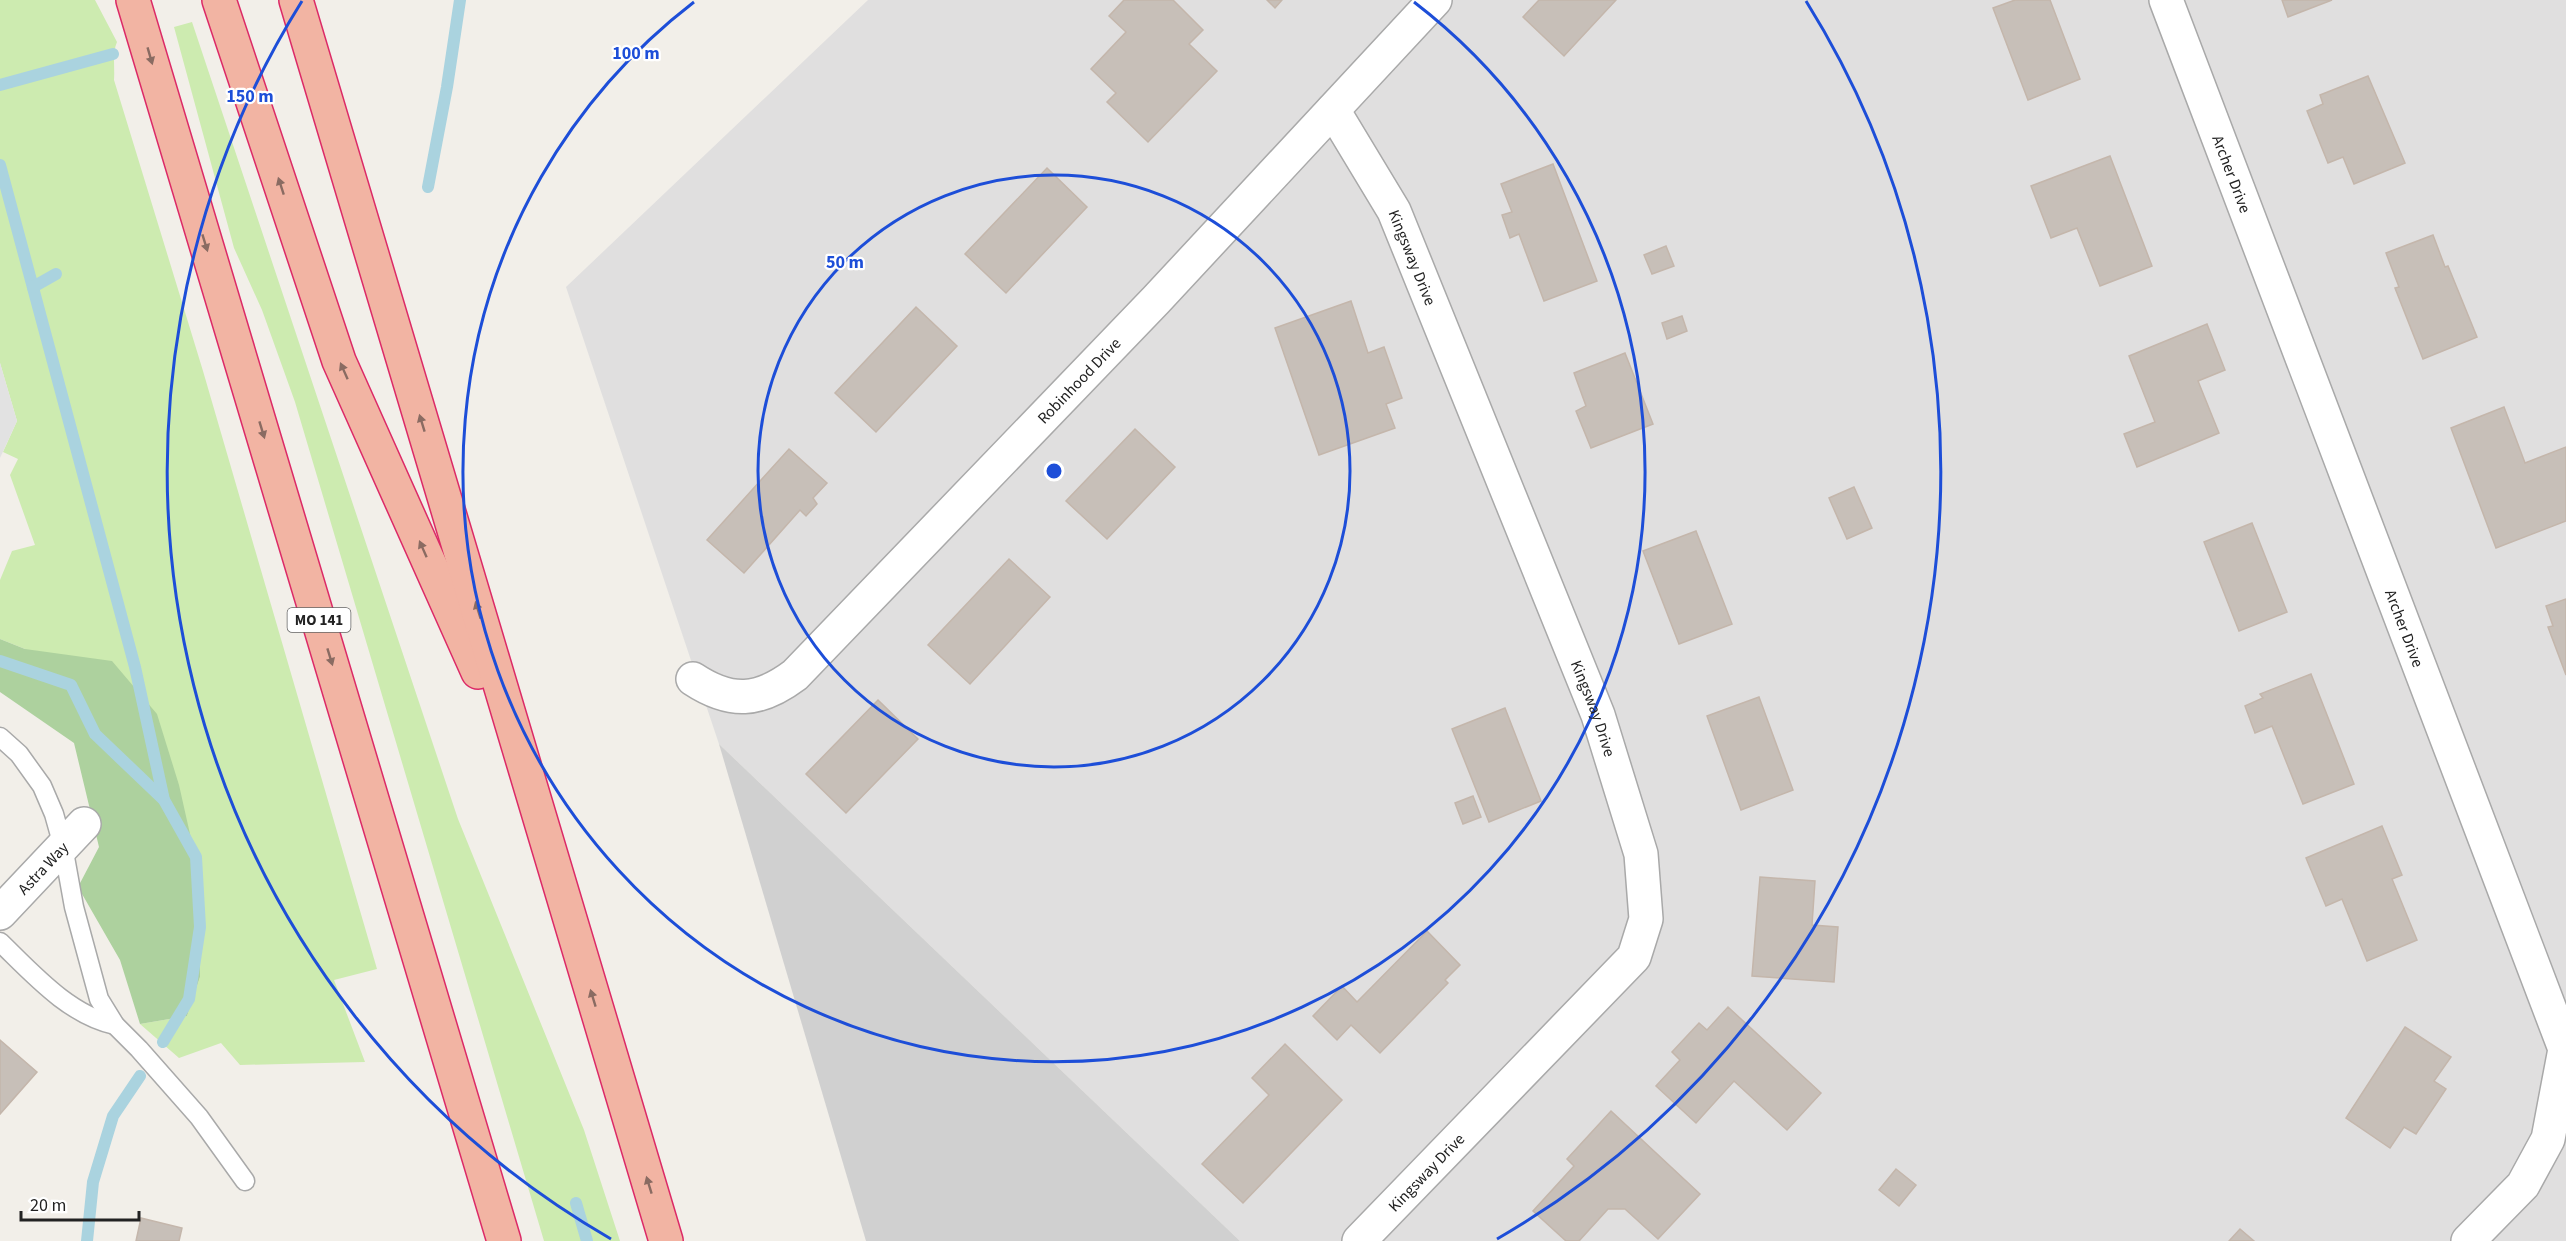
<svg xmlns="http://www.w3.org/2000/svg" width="2566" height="1241" font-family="'Source Sans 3',sans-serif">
<rect width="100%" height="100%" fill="#f2efe9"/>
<polygon fill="#e0dfdf" points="868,0 2566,0 2566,1241 1240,1241 719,744 566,287"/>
<polygon fill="#d0d0d0" points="719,744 1240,1241 866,1241"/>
<g fill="#cdebb0">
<path d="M0,0H95L117,42C112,53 115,67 114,80L203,371L377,969L334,980L365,1062L240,1065L221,1043L179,1058L140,1024L187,1016L200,977L25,649L0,639V580L12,551L35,545L10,475L18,459L3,452L17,421L0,363Z"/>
<polygon points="192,22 458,819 584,1130 620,1241 544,1241 295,402 262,310 234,248 174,27"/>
</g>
<polygon fill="#add19e" points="0,639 25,649 112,661 157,714 179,785 199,874 200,977 187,1016 140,1024 120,960 78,887 99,847 74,743 0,692"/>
<polygon fill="#e2e2e2" points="0,363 17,421 0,458"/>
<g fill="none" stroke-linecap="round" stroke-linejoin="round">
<g stroke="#aad3df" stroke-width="12">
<polyline points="0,85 113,54"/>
<polyline points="0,165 135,667 164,800"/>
<polyline points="428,187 447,87 460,0"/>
<polyline points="33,287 56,274"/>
<polyline points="0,661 71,685 95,734 164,800 196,857 200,927 189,999 163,1042"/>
<polyline points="576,1203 587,1241"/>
<polyline points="87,1241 93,1182 113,1116 140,1076"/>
</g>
</g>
<g fill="#c7bfb8" stroke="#c4b6ab" stroke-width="1.5">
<polygon points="1124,0 1173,0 1203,30 1189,44 1217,71 1148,142 1107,102 1116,93 1091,69 1126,32 1109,16"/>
<polygon points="1267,0 1282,0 1275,8"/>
<polygon points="1539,0 1616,0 1564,56 1523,17"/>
<polygon points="2015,0 2050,0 2080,79 2028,100 1993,8"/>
<polygon points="2282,0 2332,0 2288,17"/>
<polygon points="2368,76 2405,163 2354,184 2343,157 2328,163 2307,111 2323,104 2320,95"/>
<polygon points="2110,156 2152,266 2100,286 2077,228 2051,238 2031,186"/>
<polygon points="1553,164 1597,281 1544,301 1519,234 1510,238 1502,215 1512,212 1501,184"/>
<polygon points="1047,168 1087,207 1006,293 965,254"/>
<polygon points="2433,235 2445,267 2448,266 2477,337 2423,359 2395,288 2399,287 2386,253"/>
<polygon points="1666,246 1674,266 1652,274 1644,255"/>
<polygon points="1351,301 1368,353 1384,347 1402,398 1386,404 1395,428 1319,455 1275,328"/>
<polygon points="916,307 957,346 876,432 835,393"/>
<polygon points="1682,316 1687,331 1667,339 1662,323"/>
<polygon points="2207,324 2225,370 2198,381 2219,433 2137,467 2124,434 2155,422 2129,356"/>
<polygon points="1625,353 1653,424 1591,448 1576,411 1586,406 1574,373"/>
<polygon points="2504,407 2525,463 2566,447 2566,521 2496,548 2451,428"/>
<polygon points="1135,429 1175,467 1107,539 1066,501"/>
<polygon points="789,449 827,483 813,498 817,504 806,516 800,510 744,573 707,540"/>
<polygon points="1854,487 1872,528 1847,539 1829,498"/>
<polygon points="2252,523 2287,612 2239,631 2204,542"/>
<polygon points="1696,531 1732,624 1679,644 1643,551"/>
<polygon points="1009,559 1050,597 970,684 928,645"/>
<polygon points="2566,599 2566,675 2548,627 2553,626 2546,606"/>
<polygon points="2311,674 2354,784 2303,804 2272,726 2255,733 2245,706 2263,698 2260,694"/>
<polygon points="1759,697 1793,790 1741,810 1707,716"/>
<polygon points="878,700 918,739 846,813 806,774"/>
<polygon points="1505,708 1541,801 1489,822 1452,729"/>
<polygon points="1473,796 1481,817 1463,824 1455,803"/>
<polygon points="2382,826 2402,875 2392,879 2417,940 2367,961 2342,899 2326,906 2306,858"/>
<polygon points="1760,877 1815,881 1812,925 1838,927 1834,982 1752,976"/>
<polygon points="1427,931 1460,965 1445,980 1448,983 1380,1053 1351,1025 1337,1040 1313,1016 1342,986 1357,1002"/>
<polygon points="1728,1007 1821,1093 1787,1130 1734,1081 1696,1123 1656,1086 1680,1060 1672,1052 1699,1023 1707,1030"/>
<polygon points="2405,1027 2451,1057 2434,1081 2446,1089 2416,1134 2404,1127 2390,1148 2346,1118"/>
<polygon points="0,1040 37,1072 0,1114"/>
<polygon points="1285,1044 1342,1100 1243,1203 1202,1164 1269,1095 1252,1078"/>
<polygon points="1611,1111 1700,1194 1658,1239 1625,1209 1608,1209 1579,1241 1566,1241 1533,1211 1574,1166 1567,1159"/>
<polygon points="1896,1169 1916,1185 1899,1206 1879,1190"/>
<polygon points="141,1218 182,1228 179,1241 136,1241"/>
<polygon points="2240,1229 2254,1241 2229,1241"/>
</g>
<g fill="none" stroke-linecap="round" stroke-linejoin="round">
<defs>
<g id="service">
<polyline points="0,737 19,754 42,786 54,814 63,846 74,907 99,999 115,1025 139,1049 199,1117 245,1181"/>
<path d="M0,942C33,974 69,1015 115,1025"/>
</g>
<g id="minor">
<path id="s1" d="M2166,0L2565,1049L2548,1139L2523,1185L2468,1241"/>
<path id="s2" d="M1333,110L1394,211L1598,715L1641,854L1646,919L1634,957L1359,1241"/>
<path id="s3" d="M693,679C731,704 759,702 795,675L1156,300L1435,0"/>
<path id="s4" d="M0,913L84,824"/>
</g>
<g id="trunk">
<polyline points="133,0 504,1241"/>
<polyline points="219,0 339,361 478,672"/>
<polyline points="296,0 666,1241"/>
</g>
</defs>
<use href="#service" stroke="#a9a9a9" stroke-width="21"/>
<use href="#minor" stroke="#a9a9a9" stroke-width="36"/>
<use href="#trunk" stroke="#dc2a67" stroke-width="36"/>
<use href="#service" stroke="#fff" stroke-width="18"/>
<use href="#minor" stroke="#fff" stroke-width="33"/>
<use href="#trunk" stroke="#f2b4a3" stroke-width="33"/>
</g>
<defs><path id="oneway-solid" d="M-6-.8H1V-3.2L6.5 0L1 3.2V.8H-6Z" transform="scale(1.5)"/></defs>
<g fill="#8a6b62">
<use href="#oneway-solid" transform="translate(150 56) rotate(74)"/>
<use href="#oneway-solid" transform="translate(281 186) rotate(-108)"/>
<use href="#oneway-solid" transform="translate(205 243) rotate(73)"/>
<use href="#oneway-solid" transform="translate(344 371) rotate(-114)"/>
<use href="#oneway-solid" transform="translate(422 423) rotate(-107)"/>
<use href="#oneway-solid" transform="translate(262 430) rotate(73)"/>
<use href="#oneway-solid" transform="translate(423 549) rotate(-114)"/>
<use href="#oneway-solid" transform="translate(478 610) rotate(-107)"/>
<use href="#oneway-solid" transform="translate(330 657) rotate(73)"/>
<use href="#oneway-solid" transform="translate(593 998) rotate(-107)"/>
<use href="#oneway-solid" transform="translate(649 1185) rotate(-107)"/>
</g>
<g fill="none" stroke="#1d4ed8" stroke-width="3">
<circle cx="1054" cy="471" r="296"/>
<path d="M1414 2A591 591 0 1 1 694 2"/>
<path d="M611 1239A887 887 0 0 1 302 1M1806 1A887 887 0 0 1 1497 1239"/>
</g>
<g text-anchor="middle" stroke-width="4.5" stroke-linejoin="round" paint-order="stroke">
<rect fill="#fff" stroke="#646464" stroke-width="1.5" x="287.5" y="608" width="63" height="24" rx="4.5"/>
<g font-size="15" font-weight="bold" fill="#222">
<text x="319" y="625">MO 141</text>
</g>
<g font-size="16" fill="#222" stroke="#fff">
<text dy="6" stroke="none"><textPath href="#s1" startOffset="186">Archer Drive</textPath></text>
<text dy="6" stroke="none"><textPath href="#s2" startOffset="168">Kingsway Drive</textPath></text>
<text dy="6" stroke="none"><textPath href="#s3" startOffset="520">Robinhood Drive</textPath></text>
<text dy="6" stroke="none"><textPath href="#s1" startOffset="672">Archer Drive</textPath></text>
<text dy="6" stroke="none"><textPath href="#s2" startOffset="654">Kingsway Drive</textPath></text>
<text dy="6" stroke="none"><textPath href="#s4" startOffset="62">Astra Way</textPath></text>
<text transform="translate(1426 1172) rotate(-46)" y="6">Kingsway Drive</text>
</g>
</g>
<circle cx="1054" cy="471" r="9" fill="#1d4ed8" stroke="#fff" stroke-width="3"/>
<g font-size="18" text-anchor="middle" font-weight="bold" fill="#1d4ed8" stroke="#fff" stroke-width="4.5" stroke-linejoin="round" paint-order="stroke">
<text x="636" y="59">100 m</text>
<text x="250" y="102">150 m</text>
<text x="845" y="268">50 m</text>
</g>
<path d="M21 1211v9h118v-9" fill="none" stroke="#222222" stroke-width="3"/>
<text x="30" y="1211" font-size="18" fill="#222222" stroke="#ffffff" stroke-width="4.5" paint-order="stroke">20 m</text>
</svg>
